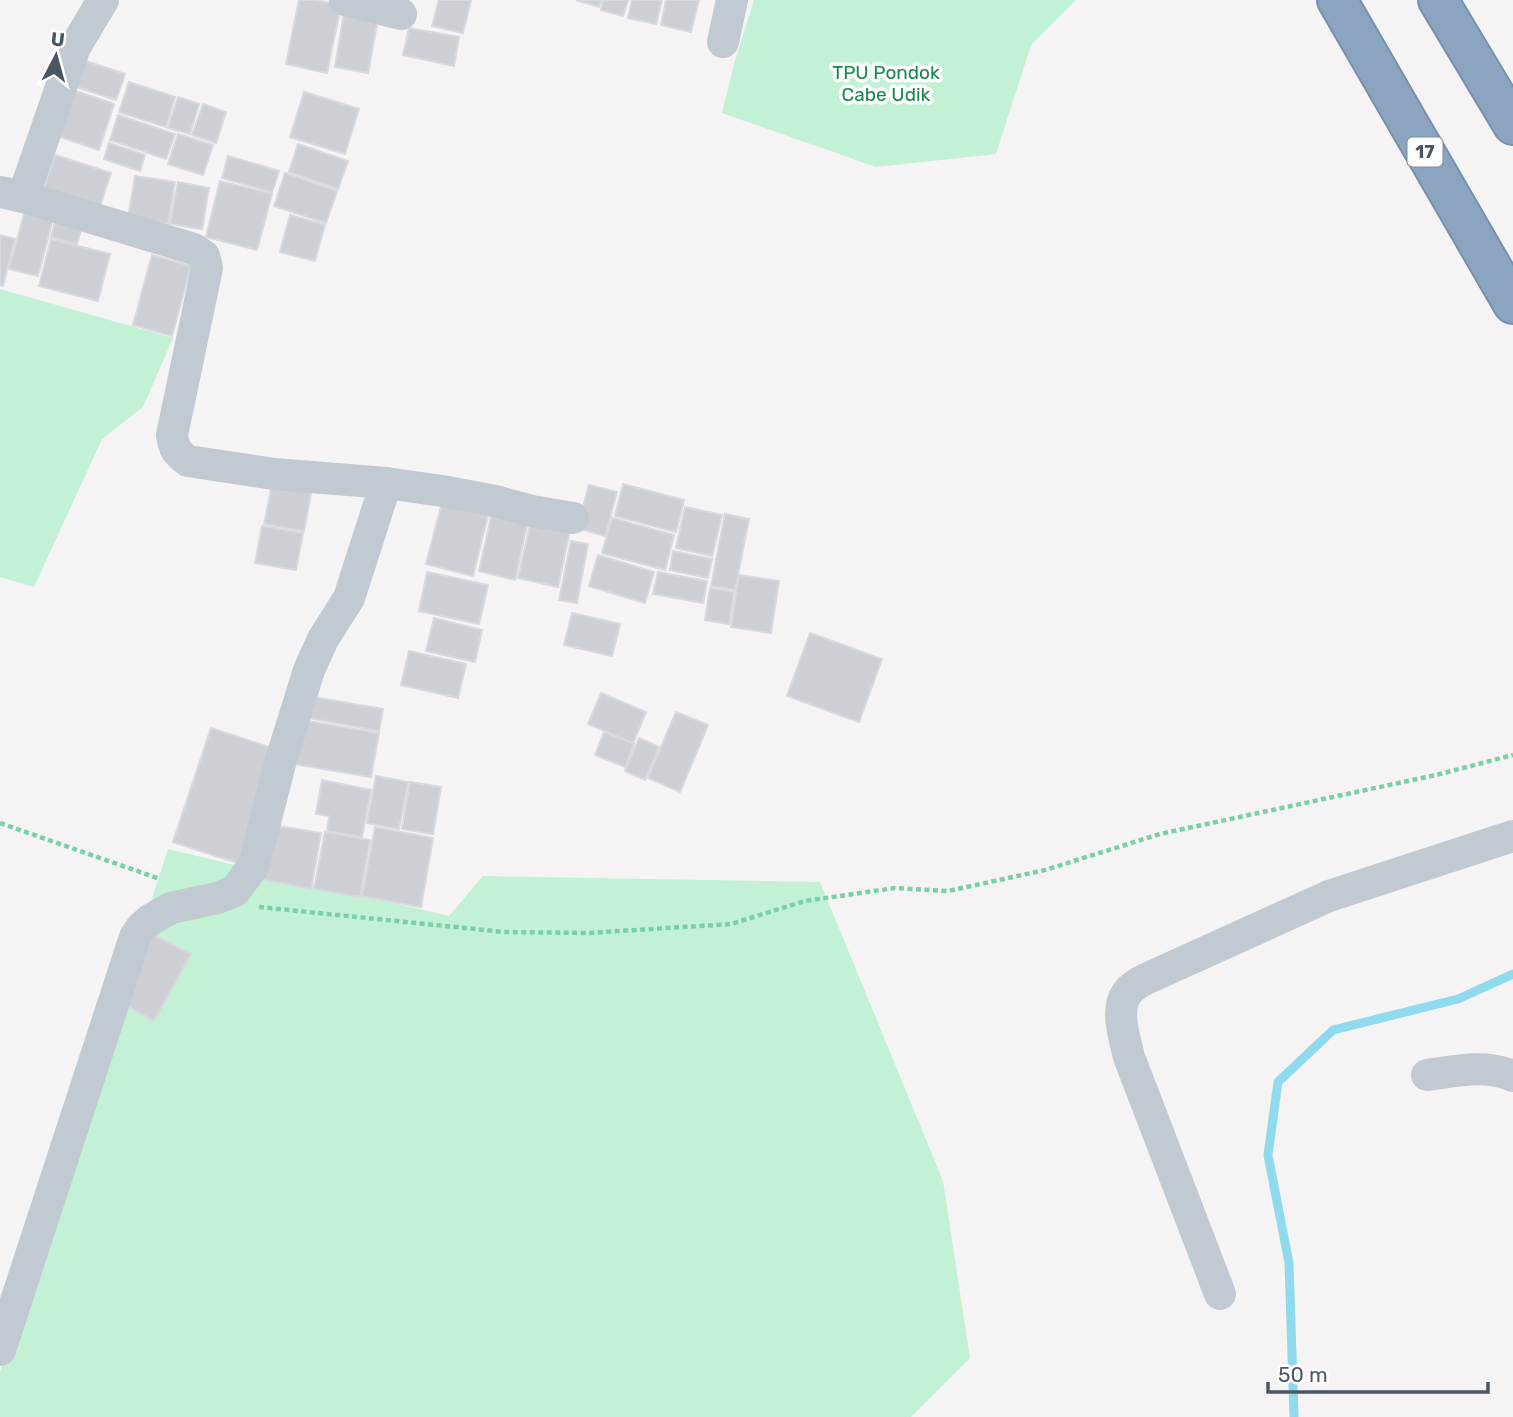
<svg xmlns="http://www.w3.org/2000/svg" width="1513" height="1417" font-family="Rubik,sans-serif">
<rect width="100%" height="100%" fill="#f5f3f3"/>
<g fill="#c3f1d5">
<polygon points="754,0 1076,0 1031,45 996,154 876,167 722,113 735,61"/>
<polygon points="0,289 173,338 143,407 102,439 34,587 0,577"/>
<polygon points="168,849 449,916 483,876 820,882 943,1181 970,1358 911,1417 0,1417 0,1372 10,1338"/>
</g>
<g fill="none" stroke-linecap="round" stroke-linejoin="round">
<polyline stroke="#90daee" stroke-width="9" points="1294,1417 1289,1263 1268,1155 1278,1082 1333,1030 1458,999 1513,974"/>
</g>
<g fill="#cdcfd5" stroke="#d7d9de" stroke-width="2">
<polygon points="299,0 315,0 341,5 327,73 286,64"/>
<polygon points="439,0 471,0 463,33 432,26"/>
<polygon points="576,0 601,0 599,7"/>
<polygon points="603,0 628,0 623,16 601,10"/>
<polygon points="632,0 662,0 656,24 628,18"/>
<polygon points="666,0 699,0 691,32 661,25"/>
<polygon points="344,13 378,19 368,73 335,67"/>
<polygon points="409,28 459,37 454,66 403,55"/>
<polygon points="77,58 125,74 116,100 68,84"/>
<polygon points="129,82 175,97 166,127 119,112"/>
<polygon points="67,88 114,104 99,150 52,134"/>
<polygon points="304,92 359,109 345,154 290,137"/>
<polygon points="178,97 199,104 190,134 168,128"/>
<polygon points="203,104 226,112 216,143 192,135"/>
<polygon points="118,115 175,134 166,159 110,140"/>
<polygon points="178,134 213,145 203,175 168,164"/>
<polygon points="109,143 145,155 140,171 104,159"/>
<polygon points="298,144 348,161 338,189 289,172"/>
<polygon points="55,155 111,173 99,209 43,190"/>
<polygon points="228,156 279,171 272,192 222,178"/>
<polygon points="285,173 337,191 326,223 274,206"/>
<polygon points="135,176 175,182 168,224 128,218"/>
<polygon points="220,181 272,194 257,250 206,237"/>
<polygon points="178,182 209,188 202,229 170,224"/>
<polygon points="26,207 54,215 38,276 9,269"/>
<polygon points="290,215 325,225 315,261 280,252"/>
<polygon points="57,216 83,223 77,244 51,237"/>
<polygon points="0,235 15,239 3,286 0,285"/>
<polygon points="51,239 110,254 98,301 39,286"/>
<polygon points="152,255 191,266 172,336 133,325"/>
<polygon points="273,480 312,488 304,531 264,524"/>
<polygon points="623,484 684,500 676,532 615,516"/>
<polygon points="589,485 617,492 605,536 577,528"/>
<polygon points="443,499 489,511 473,576 426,564"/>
<polygon points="685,507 722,515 712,556 676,548"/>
<polygon points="492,513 528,521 515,580 479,571"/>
<polygon points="725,514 749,519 735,590 711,586"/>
<polygon points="612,518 674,535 665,570 602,553"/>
<polygon points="531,521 570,530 558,587 518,578"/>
<polygon points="262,526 303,533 296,570 255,563"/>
<polygon points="571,541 588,544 577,603 559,600"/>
<polygon points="673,551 712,559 708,578 670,570"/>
<polygon points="598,555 654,572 645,603 589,586"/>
<polygon points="427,572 488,585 479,624 419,611"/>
<polygon points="658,572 707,581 703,603 653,594"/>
<polygon points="739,575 779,581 771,633 731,627"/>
<polygon points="710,588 734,592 729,624 705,620"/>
<polygon points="572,613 620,624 612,656 564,645"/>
<polygon points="434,618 482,630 475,662 426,651"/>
<polygon points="810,633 882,659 859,722 787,696"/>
<polygon points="409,651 466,664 458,698 401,685"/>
<polygon points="601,693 646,712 633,743 588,724"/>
<polygon points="313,697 383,709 379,731 309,718"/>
<polygon points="676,712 708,725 680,792 648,778"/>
<polygon points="302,720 379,733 371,777 294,764"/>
<polygon points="211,728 278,750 240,864 173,842"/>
<polygon points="604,732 634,744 625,767 595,755"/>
<polygon points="639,738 659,747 645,780 625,771"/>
<polygon points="376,776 408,782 399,829 367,823"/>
<polygon points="322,780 371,790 362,837 327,831 329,816 316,814"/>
<polygon points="410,782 441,787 433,834 402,829"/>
<polygon points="271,825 321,833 311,889 260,879"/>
<polygon points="375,827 433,838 421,907 362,896"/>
<polygon points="325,832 370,840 360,897 314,889"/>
<polygon points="154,935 191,954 154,1021 118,1001"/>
</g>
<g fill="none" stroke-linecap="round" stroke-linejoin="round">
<defs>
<g id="motorway">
<polyline points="1337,0 1513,304"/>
<polyline points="1438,0 1513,125"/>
</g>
</defs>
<use href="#motorway" stroke="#7690ad" stroke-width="42"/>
<g stroke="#7ad0a6" stroke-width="4.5" stroke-dasharray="5 3.5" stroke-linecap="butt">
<polyline points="0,823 160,879"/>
<polyline points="259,907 504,932 588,933 731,924 805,901 895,888 948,891 1045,870 1160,834 1436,775 1513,755"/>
</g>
<g stroke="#c1cad2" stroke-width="32">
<polyline points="345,0 401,14"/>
<polyline points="723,42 732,0"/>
<path d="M0,192L23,197L194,249L204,256L207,268L172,435C174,449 176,452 188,461L274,474L386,483L349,598L323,639L309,670L281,760L254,865L235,891L217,898L171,908L150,920L141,928L135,937L0,1350"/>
<polyline points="23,197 75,47 103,0"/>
<polyline points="386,483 442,491 495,501 532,511 573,518"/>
<path d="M1427,1075C1457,1071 1485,1064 1513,1076"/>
<path d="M1220,1294L1129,1057C1124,1035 1112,1003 1133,987C1138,983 1143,980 1148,978L1329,896L1513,836"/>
</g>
<use href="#motorway" stroke="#8ba5c1" stroke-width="38"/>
</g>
<g text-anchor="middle" stroke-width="7" stroke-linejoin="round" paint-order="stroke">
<rect fill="#fff" stroke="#808990" stroke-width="2" x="1407.5" y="137.5" width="35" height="29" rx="5"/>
<g font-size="18" font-weight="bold" fill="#4a5661">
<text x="1425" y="158">17</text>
</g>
<g font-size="19" fill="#17864f" stroke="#fff">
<text x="886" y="79">TPU Pondok<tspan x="886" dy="22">Cabe Udik</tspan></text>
</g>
</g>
<g transform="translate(56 56) rotate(6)" stroke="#ffffff" stroke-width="5" paint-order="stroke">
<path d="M0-5L12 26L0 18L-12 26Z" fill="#4a5661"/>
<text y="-10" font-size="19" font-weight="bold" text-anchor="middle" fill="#4a5661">U</text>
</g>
<path d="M1268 1382v10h220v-10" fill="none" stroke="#4a5661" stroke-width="3.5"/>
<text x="1278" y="1382" font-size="21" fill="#4a5661" stroke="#ffffff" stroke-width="5" paint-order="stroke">50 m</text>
</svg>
